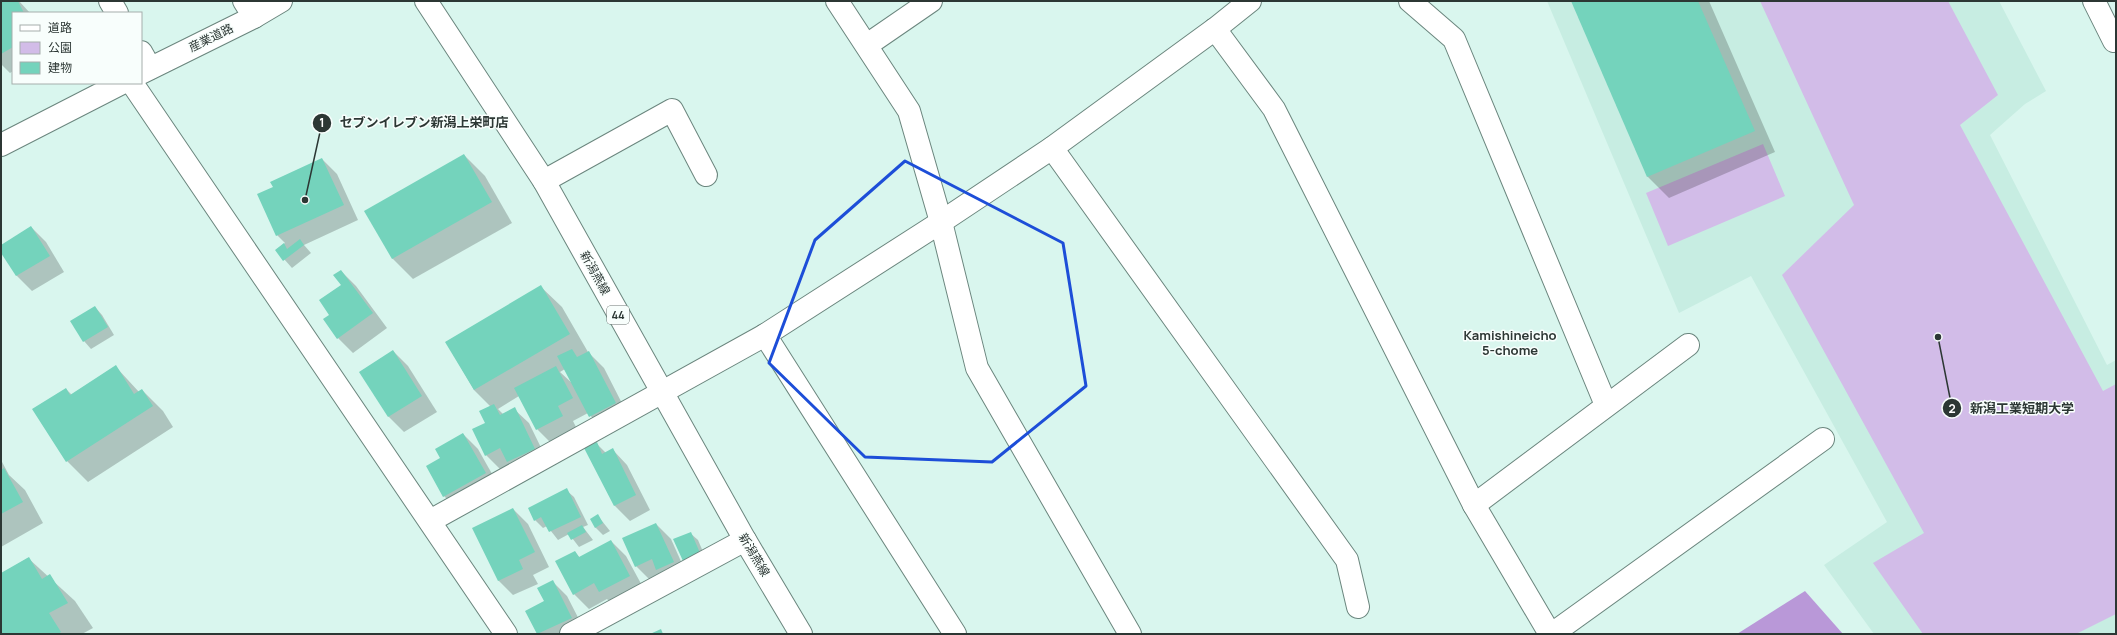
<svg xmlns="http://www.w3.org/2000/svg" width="2117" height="635" font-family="Manrope,'Noto Sans JP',sans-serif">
<rect width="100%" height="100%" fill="#d9f6ee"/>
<polygon fill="#c7ede2" points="1547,1 1999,1 2046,91 2025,104 1990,135 2107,365 2116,360 2116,634 1874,634 1824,565 1887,522 1751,276 1679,313"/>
<g fill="#d2bce8">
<polygon points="1760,1 1948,1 1998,95 1960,125 2103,391 2116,384 2116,614 2076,634 1923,634 1873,563 1924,533 1782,275 1854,205"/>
<polygon points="1763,144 1785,196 1668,246 1646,193"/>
</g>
<polygon fill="#b998d8" points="1805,591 1843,634 1737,634"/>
<g fill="#0003" fill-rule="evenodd">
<polygon points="1,1 19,1 30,13 13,13 13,71 10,73 1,64"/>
<polygon points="1572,1 1709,1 1775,152 1669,198 1648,177"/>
<polygon points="464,155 485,176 512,223 413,279 392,258"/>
<polygon points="322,159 337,174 358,220 304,245 311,253 292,268 276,250 285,243 277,235 274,188"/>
<polygon points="31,227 46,242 64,272 32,291 17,276 1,251 1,246"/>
<polygon points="341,271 356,286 387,328 353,353 338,338 331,315 342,285"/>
<path d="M541,287L562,307L588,352L604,368L630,419L605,431L588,413L573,421L578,431L552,444L537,429L519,396L498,409L503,414L514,409L529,423L549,464L501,470L486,455L487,423L491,407L474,390L446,342ZM565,369L573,384L560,372Z"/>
<polygon points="95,307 102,315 114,335 91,349 84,341"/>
<polygon points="393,351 408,366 437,412 404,432 389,417 360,372"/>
<polygon points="116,367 139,392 142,390 163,411 173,427 88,482 67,461 66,389 72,395"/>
<polygon points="463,434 478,449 500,488 459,511 444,496 442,459"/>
<polygon points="596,443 606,453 613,450 627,465 650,510 630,521 615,506 586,448"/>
<polygon points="1,460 9,475 25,490 43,523 1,547"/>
<polygon points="566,490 574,497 588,525 583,527 593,540 579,547 569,534 558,540 547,526 543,528 535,520"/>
<polygon points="513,509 528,524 549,567 533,575 538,584 513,595 498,580"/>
<polygon points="598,516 610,531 603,535 595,527"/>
<polygon points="656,524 671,539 688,577 651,581 636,566"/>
<polygon points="690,533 698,540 707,561 683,560"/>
<polygon points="611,541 626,556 645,591 615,607 607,599 589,609 574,594 575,552 580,558"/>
<polygon points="28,558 75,601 93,628 82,634 1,634 1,574"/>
<polygon points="552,581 567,596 586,633 538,634 527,611 546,602"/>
</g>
<g fill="#74d3bc">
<polygon points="1,1 18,1 24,13 13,13 13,47 1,54"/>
<polygon points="1571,1 1698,1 1755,131 1647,177"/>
<polygon points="464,154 492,202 392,259 364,211"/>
<polygon points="322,158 344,205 276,236 257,194 273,187 270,182"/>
<polygon points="31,226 50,256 16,276 1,253 1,245"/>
<polygon points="300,239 304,245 283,261 275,250 284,243 287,249"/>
<polygon points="341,270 373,313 337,339 323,319 329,315 319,300 341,285 333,275"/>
<polygon points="541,285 570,334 474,390 445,342"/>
<polygon points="95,306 108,327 83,342 70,321"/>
<polygon points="572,349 577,357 589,351 616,403 589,417 557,356"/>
<polygon points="393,350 422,396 388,417 359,372"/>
<polygon points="116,365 134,394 142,389 153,406 66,462 32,409 66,388 70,395"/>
<polygon points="556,366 573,398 558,406 563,416 536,430 514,388"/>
<polygon points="494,404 500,415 515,407 535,449 507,462 500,448 485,456 472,429 485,423 479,411"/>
<polygon points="463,433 486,473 443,497 426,466 440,458 435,449"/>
<polygon points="597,442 602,454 613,448 636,495 614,506 584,448"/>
<polygon points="4,468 23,502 1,514 1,470"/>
<polygon points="567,488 581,517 549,532 541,517 534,521 528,508"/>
<polygon points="513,508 535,552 519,560 523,569 498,581 472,528"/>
<polygon points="598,514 603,523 595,528 590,519"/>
<polygon points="656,523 674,562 656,570 652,559 635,567 622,538"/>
<polygon points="582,525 586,532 571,540 567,533"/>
<polygon points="691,532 700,553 683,561 673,539"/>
<polygon points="611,540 630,576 599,592 594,583 573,595 555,561 575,551 579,557"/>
<polygon points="29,557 42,579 50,574 68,603 49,613 61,632 58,634 1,634 1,573"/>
<polygon points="553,580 572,618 537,634 525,611 544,601 537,588"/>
<polygon points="661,629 663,634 650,634"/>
</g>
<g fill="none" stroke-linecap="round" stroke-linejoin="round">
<defs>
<g id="street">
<polyline points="110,1 117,13"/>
<polyline points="244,1 254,17"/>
<polyline points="837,1 909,111 941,222 977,368 1130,634"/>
<polyline points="1410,1 1454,39 1606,405"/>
<polyline points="2094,1 2114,41"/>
<polyline points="1215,29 1274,109 1474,505 1550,634"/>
<polyline points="867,45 931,1"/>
<polyline points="141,52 150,68"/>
<polyline points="132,83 506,634"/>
<polyline points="1052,148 1347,560 1358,607"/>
<polyline points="544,181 672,110 706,175"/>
<polyline points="765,335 955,634"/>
<polyline points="1474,505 1688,345"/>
<polyline points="430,521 765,335 941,222 1052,148 1215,29 1250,1"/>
<polyline points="571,634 745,540"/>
<polyline points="1552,634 1823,439"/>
</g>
<g id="secondary">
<polyline points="141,73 254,17 281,1"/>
<polyline points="1,145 122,83"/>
</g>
<polyline id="primary" points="426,1 544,181 745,540 801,634"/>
</defs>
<use href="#street" stroke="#6b867e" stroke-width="24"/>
<use href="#secondary" stroke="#6b867e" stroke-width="24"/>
<use href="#primary" stroke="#6b867e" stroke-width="24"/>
<use href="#street" stroke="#fff" stroke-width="22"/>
<use href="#secondary" stroke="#fff" stroke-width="22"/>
<use href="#primary" stroke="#fff" stroke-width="22"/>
</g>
<path fill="none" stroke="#1d4ed8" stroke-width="3" stroke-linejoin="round" d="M905,161L1063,243L1086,386L992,462L865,457L769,363L815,240Z"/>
<g text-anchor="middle" stroke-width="3" stroke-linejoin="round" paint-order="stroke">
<rect fill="#f8fefc" stroke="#697370" stroke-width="1" x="607" y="306" width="22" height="18" rx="3"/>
<g font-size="11" font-weight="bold" fill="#2c3734">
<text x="618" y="319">44</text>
</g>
<g font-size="12" fill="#2c3734" stroke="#f8fefc">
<text transform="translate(211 38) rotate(-26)" y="4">産業道路</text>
<text transform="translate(595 273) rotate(61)" y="4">新潟燕線</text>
<text transform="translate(754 555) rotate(59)" y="4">新潟燕線</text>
</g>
<g font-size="13" font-weight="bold" fill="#2c3734" stroke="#f8fefc">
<text x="1510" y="340">Kamishineicho<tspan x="1510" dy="15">5-chome</tspan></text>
</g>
</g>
<path fill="none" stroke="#2c3734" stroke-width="1.5" d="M305 200L322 123M1938 337L1952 408"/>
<g fill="#2c3734" stroke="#f8fefc" stroke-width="1.5">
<circle cx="305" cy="200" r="4"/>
<circle cx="1938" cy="337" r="4"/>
<circle cx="322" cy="123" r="10"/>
<circle cx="1952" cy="408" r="10"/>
</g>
<g font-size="12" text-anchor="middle" font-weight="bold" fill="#fff">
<text x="322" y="127">1</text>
<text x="1952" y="413">2</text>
</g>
<g font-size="13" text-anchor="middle" font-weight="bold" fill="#2c3734" stroke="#f8fefc" stroke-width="3" stroke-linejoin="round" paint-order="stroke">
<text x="424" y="127">セブンイレブン新潟上栄町店</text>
<text x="2022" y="413">新潟工業短期大学</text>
</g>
<rect width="2117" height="635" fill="none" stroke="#2c3734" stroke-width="4"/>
<rect x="12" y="12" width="130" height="72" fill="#f8fefc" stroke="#a6aeac"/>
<rect x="20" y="25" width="20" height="6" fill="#ffffff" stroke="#a6aeac"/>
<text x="48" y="32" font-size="12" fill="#2c3734">道路</text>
<rect x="20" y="42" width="20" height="12" fill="#d2bce8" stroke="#a6aeac"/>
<text x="48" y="52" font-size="12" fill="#2c3734">公園</text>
<rect x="20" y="62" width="20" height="12" fill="#74d3bc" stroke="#a6aeac"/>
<text x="48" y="72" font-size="12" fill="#2c3734">建物</text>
</svg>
